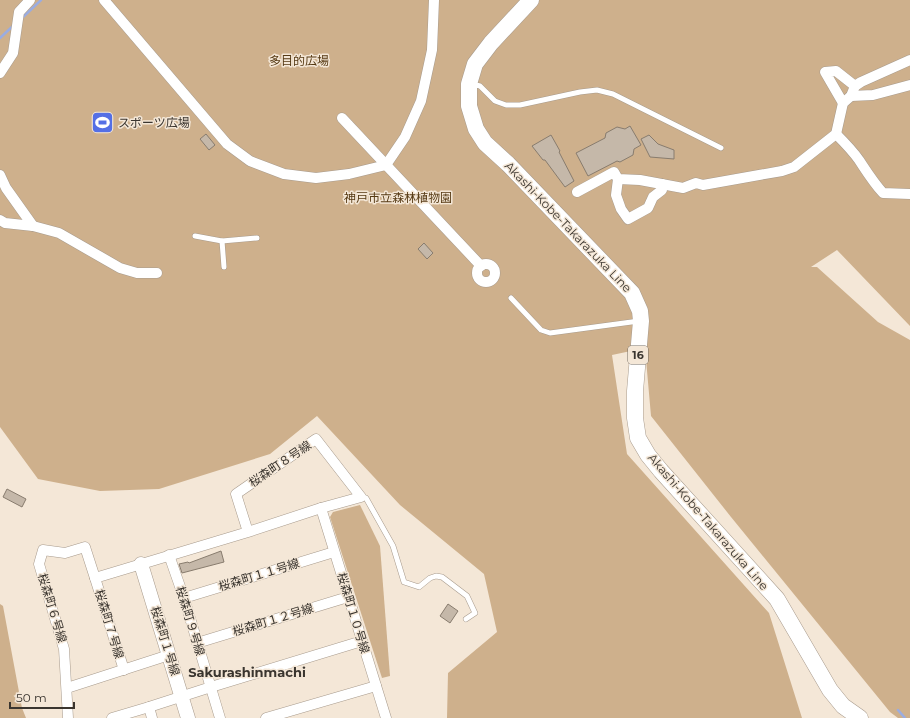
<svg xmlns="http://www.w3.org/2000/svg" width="910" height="718" font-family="Montserrat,'Noto Sans JP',sans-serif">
<rect width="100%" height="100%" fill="#f4e7d7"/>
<g fill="#ceb08c">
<polygon points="0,0 910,0 910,326 837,250 811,267 817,267 878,322 910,340 910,718 898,718 890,712 731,517 651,416 645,348 612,355 627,454 769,613 802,718 447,718 448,673 497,632 484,574 400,505 317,416 270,454 159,489 100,491 38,479 0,427"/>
<polygon points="360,505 380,546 390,676 382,678 330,517 333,512"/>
<polygon points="0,604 3,606 22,708 26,718 0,718"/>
</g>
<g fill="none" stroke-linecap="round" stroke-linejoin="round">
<g stroke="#9aace1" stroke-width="2.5">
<polyline points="22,18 41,0"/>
<polyline points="0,38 14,25"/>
<polyline points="898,710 905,718"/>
</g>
</g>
<g fill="#c5b8a9" stroke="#887c6e">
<polygon points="630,126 641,145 634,149 633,155 620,162 617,161 588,176 576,153 605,138 606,133 617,127 625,129"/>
<polygon points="206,134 215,145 209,150 200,139"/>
<polygon points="551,135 560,151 559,152 574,181 565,187 545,160 543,160 532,146"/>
<polygon points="649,135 658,144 674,150 674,159 650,157 641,139"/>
<polygon points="424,243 433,253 427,259 418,249"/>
<polygon points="7,489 26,499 22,507 3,497"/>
<polygon points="221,551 224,562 182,573 179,564 188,562 189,563"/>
<polygon points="448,604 458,611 450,623 440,616"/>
</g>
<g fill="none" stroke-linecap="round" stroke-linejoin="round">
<defs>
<g id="lane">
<polyline points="472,84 480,86 495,101 506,105 520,105 580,92 597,90 613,94 721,148"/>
<polyline points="195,236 222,241 257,238"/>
<polyline points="222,241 224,267"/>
<polyline points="511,298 541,330 550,333 639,321"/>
<polyline points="361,497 366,498 393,546 404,582 419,587 430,578 436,576 442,577 467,596 475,613 466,619"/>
</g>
<g id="street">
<polyline points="104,0 227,144 250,161 284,174 316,178 349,174 386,165 405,137 421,101 432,50 434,0"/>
<polyline points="0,73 13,53 19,12 30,0"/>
<polyline points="851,96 873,95 910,85"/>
<polyline points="843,103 825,72 836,71 855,86"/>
<polyline points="342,118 481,266"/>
<path d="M836,134C844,142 852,150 859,160C867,172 873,182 883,193L910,194"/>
<polyline points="0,175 6,188 33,226"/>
<polyline points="618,179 616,195 621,209 628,219 648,208 653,197 662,190 662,184"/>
<polyline points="577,192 614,172 618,179 640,180 683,188 696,183 703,185 782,171 794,167 836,134 843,103 851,96 855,86 861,82 910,60"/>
<polyline points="0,220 5,223 33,226 59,233 120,268 137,273 157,273"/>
<circle cx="486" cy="273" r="9"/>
<polyline points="321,508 386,718"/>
<polyline points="169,555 184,598 220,718"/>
<polyline points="95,578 124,670"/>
<polyline points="184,598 334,552"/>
<polyline points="197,643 348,597"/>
<polyline points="67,688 169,655"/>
<polyline points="149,707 152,718"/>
<polyline points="68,718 64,649 39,564 43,550 65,553 85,547 95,578 248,532 321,508 361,497 316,439 236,494 248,532"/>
<polyline points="112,718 149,707 211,687 362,641"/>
<polyline points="266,718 376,686"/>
</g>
<polyline id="secondary" points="141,564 188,718"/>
<polyline id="primary" points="531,0 491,43 475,64 469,84 469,106 476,129 485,143 508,164 632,293 640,311 641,321 635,391 635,418 638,438 648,455 661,471 777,599 830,690 843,706 860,718"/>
</defs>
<use href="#lane" stroke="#a89b8d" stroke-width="6"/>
<use href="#street" stroke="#a89b8d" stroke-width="11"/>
<use href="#secondary" stroke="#a89b8d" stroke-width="15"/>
<use href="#primary" stroke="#a89b8d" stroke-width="17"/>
<use href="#lane" stroke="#fff" stroke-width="5"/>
<use href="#street" stroke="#fff" stroke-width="10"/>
<use href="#secondary" stroke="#fff" stroke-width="14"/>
<use href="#primary" stroke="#fff" stroke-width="16"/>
</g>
<defs>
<symbol id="stadium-square" viewBox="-11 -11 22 22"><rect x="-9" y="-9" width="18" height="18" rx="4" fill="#546fe5" stroke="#f4e7d7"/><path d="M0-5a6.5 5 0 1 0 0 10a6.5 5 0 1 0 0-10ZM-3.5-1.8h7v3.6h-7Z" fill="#fff"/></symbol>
</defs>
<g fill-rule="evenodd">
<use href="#stadium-square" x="90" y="110" width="25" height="25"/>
</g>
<g text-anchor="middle" stroke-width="3" stroke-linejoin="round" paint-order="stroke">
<rect fill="#f4e7d7" stroke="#726a61" stroke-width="1" x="628" y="346" width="20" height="18" rx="3"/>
<g font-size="11" font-weight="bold" fill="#3a352f">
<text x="638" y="359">16</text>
</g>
<g font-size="12" fill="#553913" stroke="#f4e7d7">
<text x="299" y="65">多目的広場</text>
<text x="398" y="202">神戸市立森林植物園</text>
</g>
<g font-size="12" fill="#3a352f" stroke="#f4e7d7" text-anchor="start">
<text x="118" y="127">スポーツ広場</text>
</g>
<g font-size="12" fill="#3a352f" stroke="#f4e7d7">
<text transform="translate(568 227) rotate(46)" y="4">Akashi-Kobe-Takarazuka Line</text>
<text transform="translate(280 464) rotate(-34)" y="4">桜森町８号線</text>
<text transform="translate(708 522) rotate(49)" y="4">Akashi-Kobe-Takarazuka Line</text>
<text transform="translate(259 575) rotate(-17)" y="4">桜森町１１号線</text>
<text transform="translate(52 608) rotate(73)" y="4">桜森町６号線</text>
<text transform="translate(353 613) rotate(73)" y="4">桜森町１０号線</text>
<text transform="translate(273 620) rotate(-17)" y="4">桜森町１２号線</text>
<text transform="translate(190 621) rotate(73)" y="4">桜森町９号線</text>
<text transform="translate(109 624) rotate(73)" y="4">桜森町７号線</text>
<text transform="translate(165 641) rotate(73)" y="4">桜森町１号線</text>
</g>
<g font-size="13" font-weight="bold" fill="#3a352f" stroke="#f4e7d7">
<text x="247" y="677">Sakurashinmachi</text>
</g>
</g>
<path d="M10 702v6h64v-6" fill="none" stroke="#3a352f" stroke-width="2"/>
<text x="16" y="702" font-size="12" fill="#3a352f" stroke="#f4e7d7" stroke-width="3" paint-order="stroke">50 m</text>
</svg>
